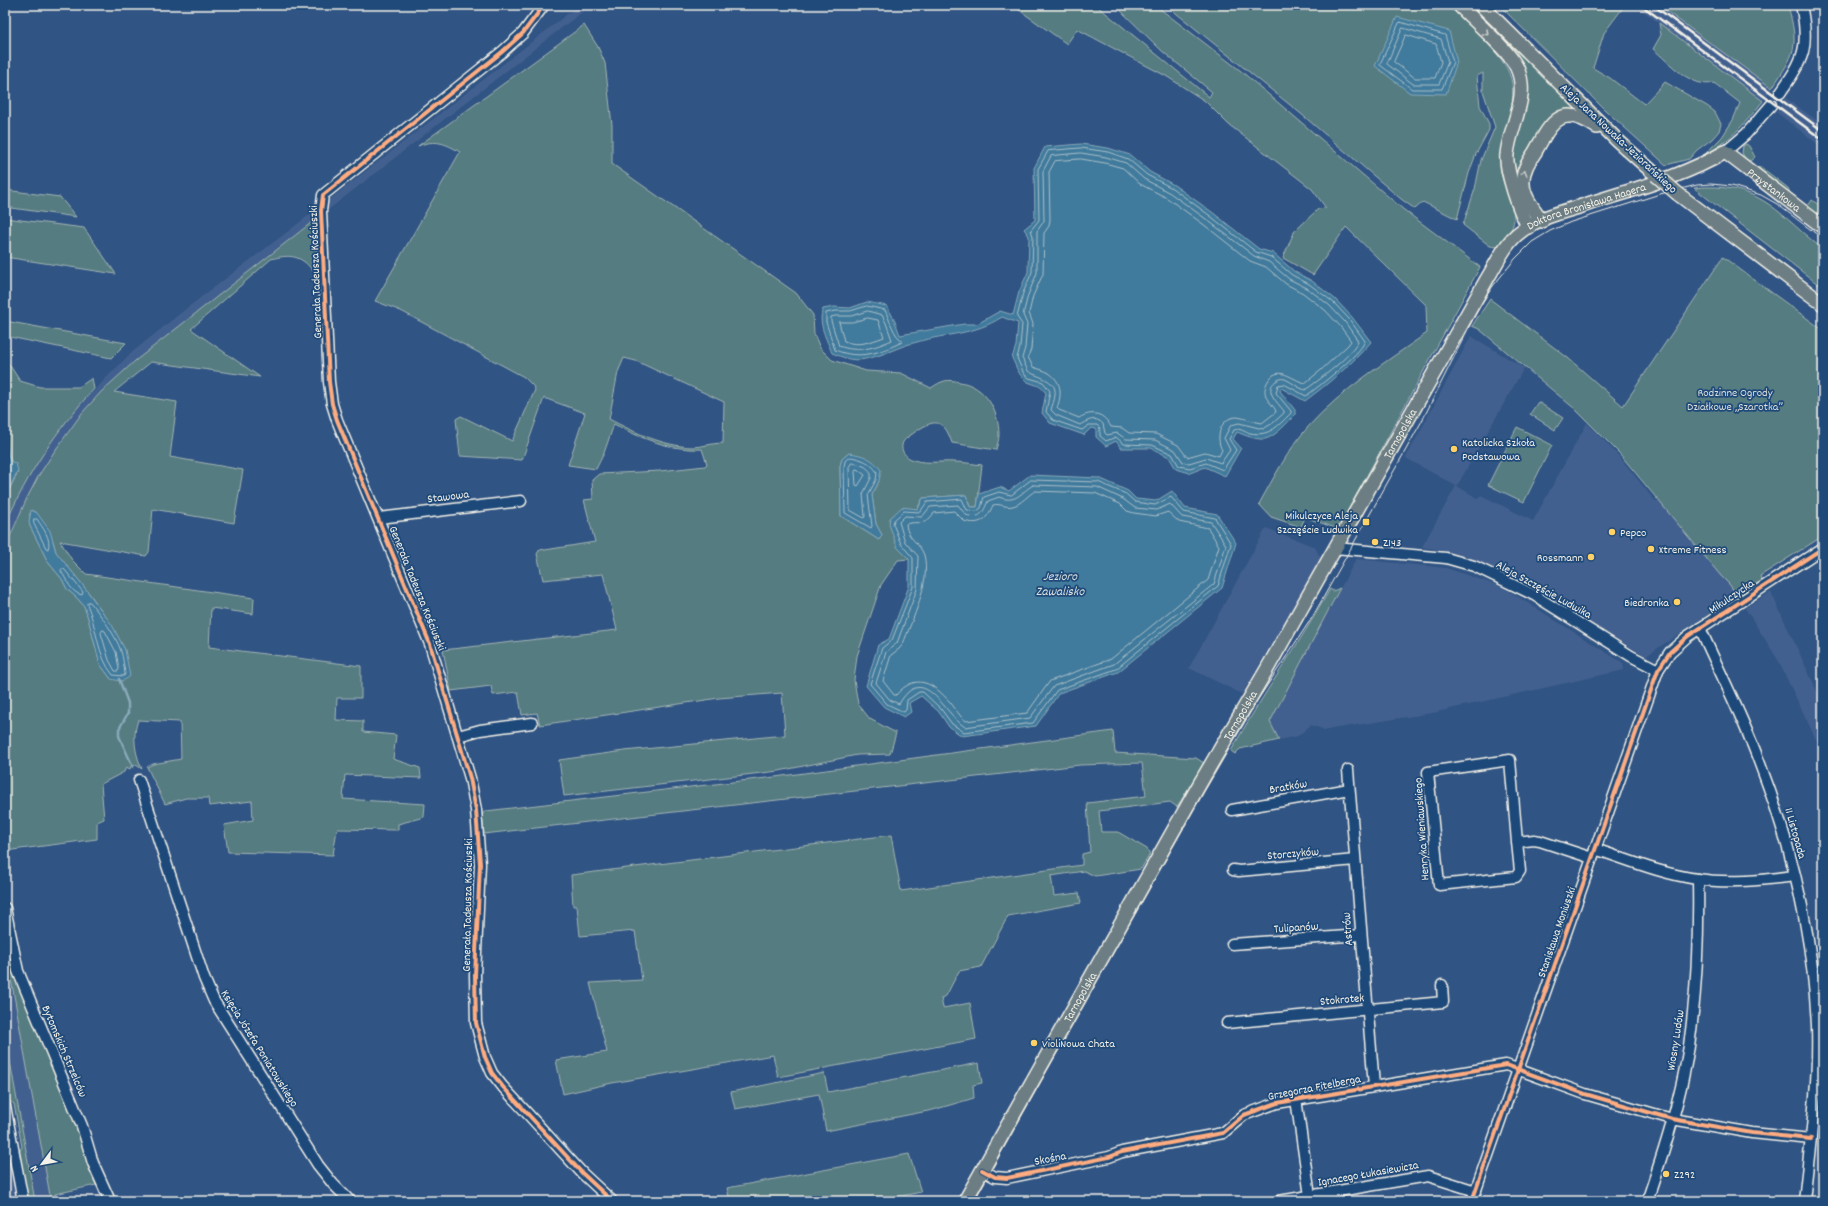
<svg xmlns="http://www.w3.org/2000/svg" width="1828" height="1206" font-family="Dekko,sans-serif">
<rect width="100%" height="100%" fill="#305484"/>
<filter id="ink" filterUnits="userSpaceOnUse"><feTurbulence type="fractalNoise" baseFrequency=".025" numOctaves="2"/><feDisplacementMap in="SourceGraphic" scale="8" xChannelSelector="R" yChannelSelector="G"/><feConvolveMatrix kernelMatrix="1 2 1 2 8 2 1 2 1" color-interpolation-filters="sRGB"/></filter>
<g filter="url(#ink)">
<g fill="#42618f">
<polygon points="579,5 591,5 324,213 324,204"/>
<polygon points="1635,5 1658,5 1772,88 1763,101"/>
<polygon points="1786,98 1823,125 1823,148 1776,112"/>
<polygon points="316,210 316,219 135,361 101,392 68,431 15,523 5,548 5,525 13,506 35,465 59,429 72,413 130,354 187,308"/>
<polygon points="1471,336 1524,368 1457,486 1479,499 1481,495 1533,521 1587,423 1618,455 1655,501 1673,505 1740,593 1646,656 1504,572 1457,554 1441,550 1422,547 1456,486 1406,458"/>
<polygon points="1266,528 1315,547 1321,559 1242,694 1189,668"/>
<polygon points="1356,559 1446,568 1496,585 1507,590 1623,663 1624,670 1432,713 1325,730 1311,725 1298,736 1279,740 1269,722"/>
<polygon points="1771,592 1823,704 1823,754 1777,658 1745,608"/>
<polygon points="5,945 51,1201 35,1201 5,1033"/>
<polygon points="5,1135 17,1201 5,1201"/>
</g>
<g fill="#557b81" stroke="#a4b6b4" fill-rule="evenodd">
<path d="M1012,5H1096L1209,97L1212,92L1162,51L1115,5H1155L1241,71L1404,210L1480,267L1338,529L1305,517L1301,527L1271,517L1259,504C1274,477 1288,450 1308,427C1342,389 1386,362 1427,333L1426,305L1346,227L1313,275L1283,258L1294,232L1318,209L1326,208L1312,189L1228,124L1205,101L1166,76L1077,29L1067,44Z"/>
<path d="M1166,5H1448C1465,22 1500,51 1509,73C1521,103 1500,132 1500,162C1499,182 1514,198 1514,218C1514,230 1505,238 1498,247L1490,246L1463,225L1475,189L1481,160L1495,127L1483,91V73L1477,76L1480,106L1489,124V130L1476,154L1469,173L1457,219L1423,202L1415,209L1401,199L1300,113Z"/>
<polygon points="1464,5 1474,5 1580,112 1571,112 1523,165 1532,216 1530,217 1510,164 1525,84"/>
<polygon points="1499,5 1625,5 1604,33 1593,68 1610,78 1644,104 1665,82 1707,106 1715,112 1721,124 1719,131 1712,139 1697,150 1689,159 1666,165 1604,109"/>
<path d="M1658,5H1739C1755,8 1772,5 1788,5C1799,48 1796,52 1772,88Z"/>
<path d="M1659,23L1763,101C1743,126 1730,141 1702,157L1722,137L1733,120L1740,103L1714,83C1691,89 1669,62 1653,49L1661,35Z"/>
<path d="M584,25L598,47L605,63L612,125V164L796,293L813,315L814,334L820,348L832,360L866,371L901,373L931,388C943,380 947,379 960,382C985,386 999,410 999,435C999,440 997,445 996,450L952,443C944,419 935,418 915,432C910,436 903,439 902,445C901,451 905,455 909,458C921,465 941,461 954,462C963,462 973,464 982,465L977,507H970L966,495L923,498L897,546L909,559L898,560L881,585L857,656L854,680L858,704L870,719L896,733L890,754L857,755L779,771L564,796L559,760L624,751L785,735L782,693L719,698L540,725L537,713L522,715L518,692L493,695L491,686L451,691L443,650L617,630L603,574L543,580L537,554L540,549L545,550L595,542L584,500L593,499L592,480L599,474L660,471L705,466L707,464L702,449C673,451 639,438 614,424L604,453L596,469L568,465L585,413L544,398L522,460L460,456L456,419L461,416L512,441L535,390L533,386L524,377L401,311L375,301L460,152C445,143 435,139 418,146ZM624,358L636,361L724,402L723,443C712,443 702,447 692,447C663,446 634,432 609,419L618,372ZM849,453L879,481L872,495L876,524L882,535L879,540L841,516L840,466L842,459Z"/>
<polygon points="1746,144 1749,146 1755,157 1750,161 1746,160 1742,153 1743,146"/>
<polygon points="1757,167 1761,167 1788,188 1792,198"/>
<path d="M1704,187C1765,185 1780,217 1823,249V288L1694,188Z"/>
<polygon points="5,190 60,197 76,217 5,207"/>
<polygon points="1812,200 1823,208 1823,221 1806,209"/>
<polygon points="5,218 84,228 116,274 5,257"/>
<path d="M316,219L319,270L313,271C301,255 290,254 271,259L191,329L260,377L151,362L114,392L177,402L170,457L243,470L234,523L153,509L149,552L146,556L60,541L72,560L86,574L254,598L253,614L211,608L209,647L361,666V698H337L336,720L363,721V732L396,735L393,759L420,768L421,778L345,775L343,799L425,804L424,817L398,824V830L337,829L333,855L228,852L224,825L253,820L252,801L209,806L208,798H186L165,804L147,767L153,764L181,759L180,722L138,720C132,737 135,753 142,769L136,765L131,766L130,769L126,767L124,772L101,784L104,819L97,822V839L5,851V548L27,498L39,475L54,452L82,413L101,392L135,361ZM30,513L53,541L56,552C81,583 107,613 125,650L111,679L100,664L88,618L84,606L77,598L67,589L62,579L48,562L30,526Z"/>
<polygon points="1723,257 1823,330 1823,536 1760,576 1762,581 1738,596 1729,584 1721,576 1619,453 1575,409 1479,329 1472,326 1490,299 1568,358 1623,406"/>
<polygon points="5,321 126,343 111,358 5,336"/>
<path d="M5,358L20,381L40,387H79L92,378L94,389C56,430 28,473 5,525V498L18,472L9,458L6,446Z"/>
<polygon points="1538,402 1563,418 1555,430 1530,414"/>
<polygon points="1517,427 1552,445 1524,502 1488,485"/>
<path d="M1340,588L1270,722L1279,740L1240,749L1235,754L1231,751C1261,696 1299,645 1330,589L1333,591Z"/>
<polygon points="1113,731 1115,753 1196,758 1204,763 1177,807 1170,802 1099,811 1101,832 1118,832 1147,849 1150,854 1141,869 1095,876 1084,871 1051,876 1054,896 1079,893 1081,903 1008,916 981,967 959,971 946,996 941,998 943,1008 970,1003 976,1039 778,1077 773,1055 612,1083 563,1094 556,1060 607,1052 590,983 642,980 635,931 580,936 577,906 573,906 571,875 891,835 901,891 1082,865 1082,854 1090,852 1087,803 1146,796 1142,763 1080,765 484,834 482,814 486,811 775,777"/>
<polygon points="5,917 96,1185 55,1194 56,1201 51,1201 5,945"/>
<polygon points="5,1033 35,1201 28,1201 19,1152 22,1147 14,1104 10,1101 5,1077"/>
<polygon points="979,1063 982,1083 973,1085 974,1098 933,1110 826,1131 819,1094 735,1109 731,1092 824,1073 828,1092"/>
<polygon points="909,1154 921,1192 877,1201 730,1201 727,1188"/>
</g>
<g fill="#417a9c" stroke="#89aaba">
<polygon points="1397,17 1449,31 1457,62 1446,94 1410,93 1375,66"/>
<path d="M1081,144L1108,148L1130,155L1150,172L1174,185L1212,212L1259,249L1273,253L1295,272L1312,281L1335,299L1352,317L1371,342C1351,365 1329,383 1305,401L1281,388L1280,391L1295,410V415C1288,422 1275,437 1265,439C1256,440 1244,435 1237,432L1233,439L1241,448L1225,476L1205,467L1190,473L1176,469L1169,457L1151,448H1121L1116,441L1106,446L1096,437V429L1091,428L1084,435L1050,423L1042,413L1046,393C1039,384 1037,386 1028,382C1019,377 1016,366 1012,358L1016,346L1018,323L1002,317C974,335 948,333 917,342C899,346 883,356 865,359C853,362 842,357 832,353C827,340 817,323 823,309L834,307L850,308L867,302L887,306L894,319L900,335L964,324H977L1000,311L1013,315L1019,292L1028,272L1029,236L1024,229L1035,220L1034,168L1045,147Z"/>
<polygon points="5,425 9,458 12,462 16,464 18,470 5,498"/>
<path d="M849,453C864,455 872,458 881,470L879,481L872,495L876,524L882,535L879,540L841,516L840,466L842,459Z"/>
<polygon points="1030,475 1099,478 1128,491 1136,499 1156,501 1172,491 1185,508 1217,514 1236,543 1222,588 1118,672 1059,693 1036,726 962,736 949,727 939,712 921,696 909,703 911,712 904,717 884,707 866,686 878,645 889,639 909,586 909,559 897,547 889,524 890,518 902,507 918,509 923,498 966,495 970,507 977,507 979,494 1000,487 1009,491"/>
<path d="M31,510L37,513L50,531L56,552L82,584L112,625L125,650L130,676C124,682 119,681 111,679L100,664L88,618L84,606L77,598L67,589L62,579L48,562L30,526L29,522Z"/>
</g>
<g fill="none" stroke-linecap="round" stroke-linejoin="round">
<g stroke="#acc1ca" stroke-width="1">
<polygon points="1400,22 1445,35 1453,62 1442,89 1412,89 1380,65"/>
<polygon points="1403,28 1441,39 1448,62 1439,84 1413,84 1387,64"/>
<polygon points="1406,35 1436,44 1441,62 1435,78 1415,78 1394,62"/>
<path d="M1081,148L1108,152L1128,159L1147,175L1172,188L1209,215L1256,252L1271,257L1292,275L1309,284L1333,302L1349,319L1365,341C1359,356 1319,386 1306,396L1284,384L1278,385L1276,393L1291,411V413C1276,428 1268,438 1246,432C1241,430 1239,428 1234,430L1229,439L1236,450L1223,470L1206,463L1190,468L1179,466L1172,454L1152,445L1124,444L1116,437L1106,441L1100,436V428L1097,425H1089L1082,430L1053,420L1046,412L1050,391L1043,382L1029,378L1024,374L1017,358L1020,347L1022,324L1017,317L1023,293L1032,272L1033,236L1031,230L1039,220L1038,169L1048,151Z"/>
<path d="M1081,153L1106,157L1126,163L1144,179L1170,193L1206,219L1254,256L1269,262L1289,279L1307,288L1329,305L1345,322L1358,341C1355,353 1317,382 1305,390C1298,388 1292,382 1285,379C1282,378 1279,379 1276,381C1263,390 1278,403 1284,411V413L1273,423L1263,429L1239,423L1231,425L1224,438L1230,450L1221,463L1206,458L1189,463L1183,462L1175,450L1155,440L1126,439L1117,433L1107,435L1105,433L1103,424C1096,416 1088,420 1080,425L1056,415L1051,410C1052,405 1055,400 1055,394C1057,379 1036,377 1028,371L1022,358L1025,348L1027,324L1023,315L1028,295L1037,273V231L1044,221L1043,171L1051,156Z"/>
<path d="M1081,159L1105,163L1123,168L1140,184L1167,198L1203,224L1250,261L1266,267L1286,284L1303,293L1325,310L1340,326L1351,341L1348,345L1320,371L1305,383C1292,380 1278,364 1268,381C1265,386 1264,391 1266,396C1268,403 1275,406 1276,412L1262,423C1254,422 1245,418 1237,417C1220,417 1215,438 1222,450L1219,456L1205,452L1187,457L1178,445L1156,434L1129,433L1122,428L1111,427C1104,413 1092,410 1079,418L1059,410L1057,408C1062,394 1062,382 1049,373C1044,370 1038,369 1033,367L1028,357L1031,349L1033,324L1029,313L1033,296L1043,274L1044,233L1049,226L1050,220L1049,172L1055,161Z"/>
<path d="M867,306L885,310C889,318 894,337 902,340V342C879,353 860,360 835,350L826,322V313L835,311H850Z"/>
<path d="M868,311L882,315L886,323L892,340C874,348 858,353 839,346L831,321V317L835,316H851Z"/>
<path d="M868,318L878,320L884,337C870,342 858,347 844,341L839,322H852Z"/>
<path d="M851,457C862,459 870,462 877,472L876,480L868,495L872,526L871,528L845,513L844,467L845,461Z"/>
<path d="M852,463C860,464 867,466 871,473V478L863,494L865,516L864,518L850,510L849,467Z"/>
<polygon points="857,469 865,475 858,486 856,485 855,472"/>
<polygon points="1031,480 1098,482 1126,494 1135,502 1155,505 1171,497 1184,512 1215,518 1231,544 1218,586 1116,669 1057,690 1033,723 964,732 952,724 941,709 923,692 919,692 907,700 906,710 904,712 887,704 870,684 882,648 892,640 913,587 913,558 901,544 893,524 894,520 904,511 920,512 927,502 962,499 967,510 977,511 981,508 984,497 999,492 1011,495"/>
<path d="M1033,485L1097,487L1123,499L1135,508L1157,510L1170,504L1182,517L1211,522L1226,545L1214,584L1114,664L1054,686L1030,718L965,727C944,714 924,661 899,704L890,700L876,683L886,652L897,643L917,589L918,556L905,542L899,522L905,516L922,517L930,507L958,505L966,515C981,520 983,512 988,501L999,497C1016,504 1020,493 1033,485Z"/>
<path d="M1035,491L1095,493L1120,504L1127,511L1134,513L1156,516L1168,512L1179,522L1208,528L1219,546L1208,580L1111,659L1050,681L1027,713L966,721C959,716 956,709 950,702C933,683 916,672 896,695H894L883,681L891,655L899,649L903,644C912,620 931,582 924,555C920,543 907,539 906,524C920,520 923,528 934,513L954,511L964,521C981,526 987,519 993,505C1000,503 1005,508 1013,506C1021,504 1028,495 1035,491Z"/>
<path d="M34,519H37C42,527 52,539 48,549L46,548L34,524Z"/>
<path d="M62,569H64L83,592L82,595C71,593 67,580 61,571Z"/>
<path d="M88,602H90C102,617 115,634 121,651C123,658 124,666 125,674L124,676L113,675C97,656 97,627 87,604Z"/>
<polygon points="103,630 105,631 116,652 119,669 118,671 115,671 109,660 101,633"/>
</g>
<polyline stroke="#89aaba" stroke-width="2.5" points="119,679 128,703 128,713 119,729 119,736 133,767"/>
<defs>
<g id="minor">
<polyline points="544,5 523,33 502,52 323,195 321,211 329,382 332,404 337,420 430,644 470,778 476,810 480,864 475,975 476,1023 485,1057 492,1073 503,1087 583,1174 612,1201"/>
<path d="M1780,93C1804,59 1810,47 1801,5"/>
<polyline points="1725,152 1746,134 1771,105"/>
<polyline points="379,518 521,501"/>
<polyline points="1335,548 1446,558 1474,566 1534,595 1631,656 1658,670"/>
<path d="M1700,628C1720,673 1743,717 1760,764C1792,847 1813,937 1817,1026C1819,1084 1810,1143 1804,1201"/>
<polyline points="458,736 480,730 532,723"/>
<polyline points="1348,770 1374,1086"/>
<polyline points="139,780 204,978 214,1001 318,1165 333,1184 350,1201"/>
<polyline points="1232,810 1349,789"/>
<polyline points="1517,842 1510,760 1428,772 1439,885 1516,877 1520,871 1517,842 1534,840 1540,841 1592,858"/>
<path d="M1595,849C1628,860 1662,874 1697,879C1730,884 1763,880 1795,876"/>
<polyline points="1233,870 1239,871 1355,860"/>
<polyline points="5,908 18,971 82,1126 93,1163 110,1201"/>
<polyline points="1232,944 1361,935"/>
<polyline points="1227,1023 1443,1002 1442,985"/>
<polyline points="1296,1099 1310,1196"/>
<polyline points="5,1106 23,1201"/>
<polyline points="982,1170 995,1177 1007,1178 1109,1157 1122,1152 1223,1133 1244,1115 1277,1103 1506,1065 1585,1094 1672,1119 1752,1133 1811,1139"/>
<polyline points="1279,1201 1428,1176 1476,1191"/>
<polyline points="1472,1201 1658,670 1670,652 1688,636 1823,548"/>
<path d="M1647,1201C1664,1151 1681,1098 1689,1046C1697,990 1699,935 1698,879"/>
</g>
<g id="major">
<path d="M1459,5C1473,20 1509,50 1517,68C1530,97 1510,125 1507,154C1505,169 1520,214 1529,227"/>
<polyline points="1481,5 1617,140 1656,175"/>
<polyline points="1678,194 1823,304"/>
<path d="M1542,221C1534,209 1523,197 1523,183C1522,171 1529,161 1535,152C1552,121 1561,103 1597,127"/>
<path id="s1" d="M965,1201L1198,787L1267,669L1487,279C1497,263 1505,243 1520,232C1537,218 1562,212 1582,206C1630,190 1681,178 1725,152L1823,227"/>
</g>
</defs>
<use href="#minor" stroke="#f4f1e8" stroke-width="13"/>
<use href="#major" stroke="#f4f1e8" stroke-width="16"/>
<use href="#minor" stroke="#1f4a7a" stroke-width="10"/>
<use href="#major" stroke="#6c7e84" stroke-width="13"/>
<polyline stroke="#f4f1e8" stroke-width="1" points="974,1201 1216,769 1249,713 1313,616 1423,419 1478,309 1493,286 1515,259 1532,242 1550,231 1571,222 1660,194 1697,185 1711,184 1732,186 1761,195 1777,204 1823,239"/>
<g stroke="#f4f1e8" stroke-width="2.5">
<polyline points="1641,5 1823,140"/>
<polyline points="1653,5 1823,131"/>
</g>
<defs>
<polyline id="major-bridge" points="1656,175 1678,194"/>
</defs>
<use href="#major-bridge" stroke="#f4f1e8" stroke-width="16" stroke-linecap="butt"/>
<use href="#major-bridge" stroke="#6c7e84" stroke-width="13"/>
<defs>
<g id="cycleway">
<polyline points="544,5 523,33 502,52 323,195 321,211 329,382 332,404 337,420 430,644 470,778 476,810 480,864 475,975 476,1023 485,1057 492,1073 503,1087 583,1174 612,1201"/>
<polyline points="982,1170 995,1177 1007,1178 1109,1157 1122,1152 1223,1133 1244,1115 1277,1103 1506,1065 1585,1094 1672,1119 1752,1133 1811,1139"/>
<polyline points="1472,1201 1658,670 1670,652 1688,636 1823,548"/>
</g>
</defs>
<use href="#cycleway" stroke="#1f4a7a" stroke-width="6"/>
<use href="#cycleway" stroke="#ffac80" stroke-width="4"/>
</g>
<defs><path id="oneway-chevron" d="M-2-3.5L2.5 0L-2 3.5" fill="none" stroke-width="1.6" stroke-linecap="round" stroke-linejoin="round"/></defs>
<g stroke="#cbceca">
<use href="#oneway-chevron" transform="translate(1486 33) rotate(45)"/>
<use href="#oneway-chevron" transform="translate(1524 173) rotate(-75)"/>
</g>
</g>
<g fill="#ffd166" stroke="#1f4a7a" stroke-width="1.5">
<circle cx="1454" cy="449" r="4"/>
<rect x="1362" y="518" width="8" height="8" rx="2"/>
<circle cx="1612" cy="532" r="4"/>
<circle cx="1375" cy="542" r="4"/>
<circle cx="1651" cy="549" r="4"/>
<circle cx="1591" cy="557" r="4"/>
<circle cx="1677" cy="602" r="4"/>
<circle cx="1034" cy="1043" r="4"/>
<circle cx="1666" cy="1174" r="4"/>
</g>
<g text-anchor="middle" stroke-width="3.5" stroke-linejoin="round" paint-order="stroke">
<g font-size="12" fill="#f4f1e8" stroke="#1f4a7a">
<text transform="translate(1619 138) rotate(43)" y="4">Aleja Jana Nowaka-Jeziorańskiego</text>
<text dy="4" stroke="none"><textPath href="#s1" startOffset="1400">Przystankowa</textPath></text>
<text dy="4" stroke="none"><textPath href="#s1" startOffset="1189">Doktora Bronisława Hagera</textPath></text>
<text transform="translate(315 272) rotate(-92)" y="4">Generała Tadeusza Kościuszki</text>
<text dy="4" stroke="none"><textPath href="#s1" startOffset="882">Tarnopolska</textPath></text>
<text transform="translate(448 496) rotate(-7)" y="4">Stawowa</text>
<text transform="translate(418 588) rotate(68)" y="4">Generała Tadeusza Kościuszki</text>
<text transform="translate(1544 589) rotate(29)" y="4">Aleja Szczęście Ludwika</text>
<text transform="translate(1731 596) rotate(-34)" y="4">Mikulczycka</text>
<text dy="4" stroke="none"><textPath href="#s1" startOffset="558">Tarnopolska</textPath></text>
<text transform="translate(1288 786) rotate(-10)" y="4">Bratków</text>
<text transform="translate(1421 829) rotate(-94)" y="4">Henryka Wieniawskiego</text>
<text transform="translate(1796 833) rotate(74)" y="4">11 Listopada</text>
<text transform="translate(1293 853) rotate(-5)" y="4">Storczyków</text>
<text transform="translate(467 905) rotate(-89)" y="4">Generała Tadeusza Kościuszki</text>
<text transform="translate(1296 927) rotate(-4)" y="4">Tulipanów</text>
<text transform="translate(1347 929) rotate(-94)" y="4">Astrów</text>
<text transform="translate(1556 932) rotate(-71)" y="4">Stanisława Moniuszki</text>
<text dy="4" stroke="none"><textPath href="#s1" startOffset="234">Tarnopolska</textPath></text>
<text transform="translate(1342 999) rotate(-5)" y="4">Stokrotek</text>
<text transform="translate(1675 1040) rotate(-81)" y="4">Wiosny Ludów</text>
<text transform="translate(260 1048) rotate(58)" y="4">Księcia Józefa Poniatowskiego</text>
<text transform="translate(65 1051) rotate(67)" y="4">Bytomskich Strzelców</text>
<text transform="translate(1314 1087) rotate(-11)" y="4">Grzegorza Fitelberga</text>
<text transform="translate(1050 1158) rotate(-11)" y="4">Skośna</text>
<text transform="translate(1368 1173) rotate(-10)" y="4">Ignacego Łukasiewicza</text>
</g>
<g font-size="12" fill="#dcdfd9" stroke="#1f4a7a">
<text x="1735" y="396">Rodzinne Ogrody<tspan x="1735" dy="14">Działkowe „Szarotka”</tspan></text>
</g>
<g font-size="12" fill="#f4f1e8" stroke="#1f4a7a" text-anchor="start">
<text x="1462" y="446">Katolicka Szkoła<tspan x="1462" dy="14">Podstawowa</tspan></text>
<text x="1358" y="519" text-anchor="end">Mikulczyce Aleja<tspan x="1358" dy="14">Szczęście Ludwika</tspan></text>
<text x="1620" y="536">Pepco</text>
<text x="1383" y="546">Z143</text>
<text x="1659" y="553">Xtreme Fitness</text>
<text x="1583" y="561" text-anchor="end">Rossmann</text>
<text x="1669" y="606" text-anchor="end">Biedronka</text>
<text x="1042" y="1047">VioliNowa Chata</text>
<text x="1674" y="1178">Z292</text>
</g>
<g font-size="13" font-style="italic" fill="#d9dfdd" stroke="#1f4a7a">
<text x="1060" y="580">Jezioro<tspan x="1060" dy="15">Zawalisko</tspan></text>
</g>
</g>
<rect width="1828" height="1206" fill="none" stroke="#1f4a7a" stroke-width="20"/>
<rect x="10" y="10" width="1808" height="1186" fill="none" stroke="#f4f1e8" stroke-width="1.5" filter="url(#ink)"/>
<g transform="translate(42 1164) rotate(238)" stroke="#1f4a7a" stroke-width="3" paint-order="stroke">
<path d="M0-3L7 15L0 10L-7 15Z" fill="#f4f1e8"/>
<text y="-6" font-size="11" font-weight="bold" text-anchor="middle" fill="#f4f1e8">N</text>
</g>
</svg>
